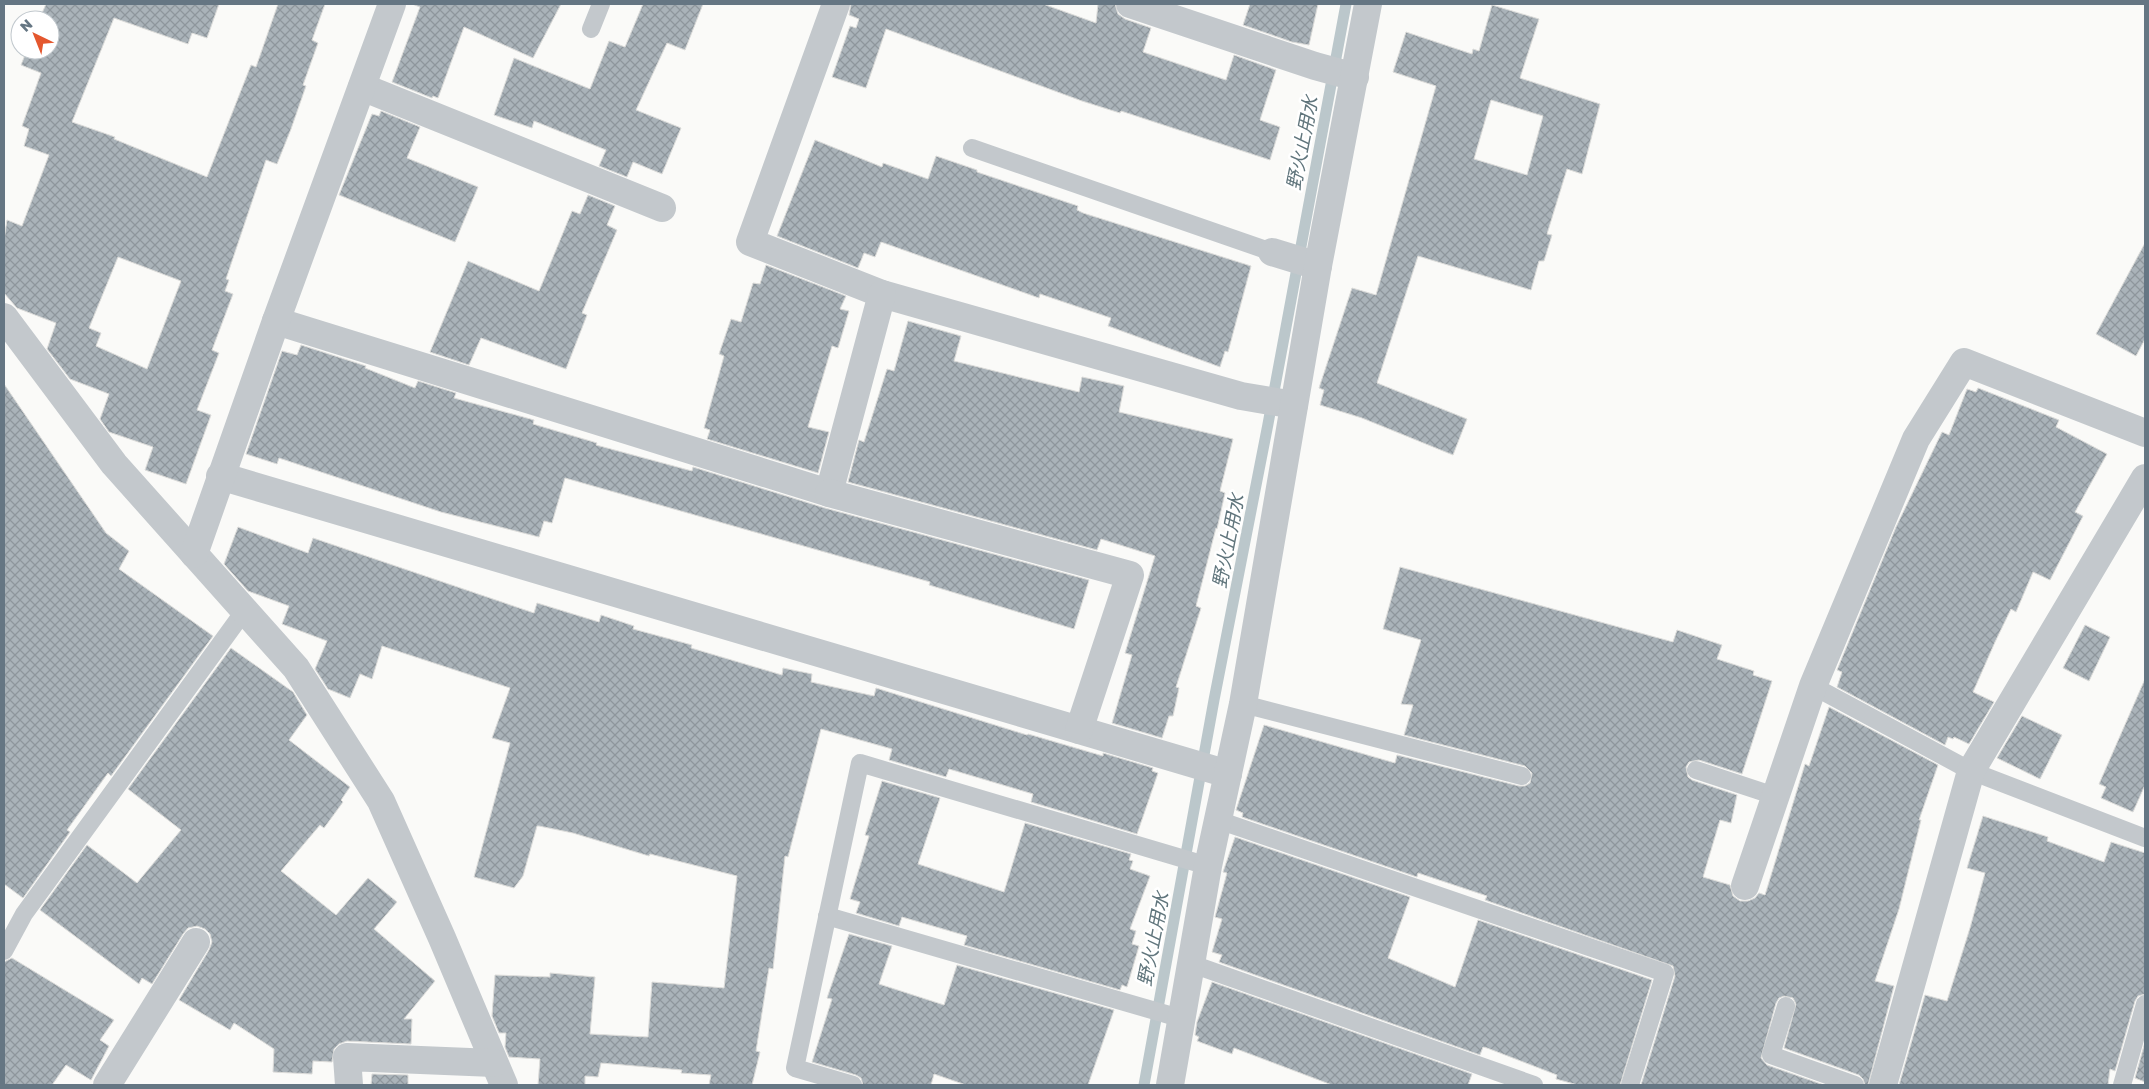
<svg xmlns="http://www.w3.org/2000/svg" width="2149" height="1089" font-family="'Golos Text','Noto Sans JP',sans-serif">
<defs>
<pattern id="building-cross-hatch" width="8" height="8" patternUnits="userSpaceOnUse" patternTransform="scale(1.25)"><rect width="8" height="8" fill="#aab3b9"/><path d="M0 0l8 8M0 8l8-8" fill="none" stroke="#8e969c"/></pattern>
</defs>
<rect width="100%" height="100%" fill="#fafaf8"/>
<g fill="none" stroke-linecap="round" stroke-linejoin="round">
<polyline stroke="#bbc7cb" stroke-width="11" points="1144,1085 1214,700 1268,424 1346,4"/>
</g>
<g fill="url(#building-cross-hatch)" stroke="#dcdcda" fill-rule="evenodd">
<path d="M46,4H219L207,38L192,33L188,44L114,18L72,122L115,137L114,139L207,177L251,65L256,67L278,4H325L312,40L318,43L303,85L306,86L291,129L277,164L266,160L226,279L229,280L225,291L233,294L212,350L219,353L197,410L211,415L186,484L145,470L153,447L109,432L100,419L109,394L70,379L47,349L56,323L17,308L4,293V240L7,220L22,226L49,155L24,146L29,129L22,126L41,73L21,65L27,50H50V20H39ZM118,257L181,281L147,369L96,346L101,333L89,328Z"/>
<polygon points="412,4 561,4 533,58 464,27 438,98 433,96 432,98 392,82 420,7"/>
<polygon points="643,4 703,4 685,50 667,43 636,110 681,128 662,174 633,162 627,177 599,166 606,150 534,121 532,128 494,115 514,58 590,89 609,41 625,47"/>
<polygon points="851,4 1043,4 1096,23 1098,4 1115,4 1118,14 1125,19 1151,28 1143,52 1226,80 1234,55 1276,70 1260,120 1280,127 1270,160 1121,111 1120,113 1082,101 886,29 866,88 832,77 850,26 856,28 859,19 849,15"/>
<polygon points="1250,4 1318,4 1309,45 1292,42 1243,25"/>
<path d="M1492,5L1539,19L1520,78L1600,104L1582,174L1567,169L1547,234L1552,235L1544,261H1539L1531,290L1418,256L1377,383L1467,419L1453,455L1362,418L1320,405L1324,390L1319,388L1352,288L1376,295L1436,86L1393,72L1406,32L1472,54L1473,49L1479,51ZM1491,100L1543,116L1527,175L1474,159Z"/>
<polygon points="381,111 420,127 407,158 478,187 455,242 339,195 372,114 379,116"/>
<polygon points="815,140 882,167 883,163 928,179 936,156 977,170 977,172 1078,206 1077,210 1083,213 1251,266 1228,352 1225,351 1220,367 1108,326 1111,318 1040,294 1039,298 881,242 875,257 864,253 858,268 777,236"/>
<polygon points="588,195 615,206 607,225 617,230 582,313 587,315 566,369 481,338 469,365 430,352 468,261 539,291 572,211 580,214"/>
<polygon points="2145,243 2145,339 2136,356 2096,334"/>
<polygon points="766,265 846,296 840,309 849,311 838,348 832,346 808,427 829,432 818,473 707,439 710,430 704,428 724,356 719,354 731,319 741,322 753,283 760,284"/>
<polygon points="908,321 961,336 954,361 1079,392 1082,377 1124,386 1119,412 1233,439 1220,491 1225,493 1217,529 1216,528 1196,606 1201,608 1176,687 1179,688 1173,716 1169,716 1162,738 1112,723 1132,655 1125,653 1155,556 1101,539 1097,550 848,482 859,440 864,442 887,369 894,371"/>
<polygon points="301,345 366,366 365,368 415,388 418,381 456,393 454,398 534,420 533,424 597,443 596,445 692,471 693,467 825,508 1089,580 1074,629 929,585 930,582 565,478 552,523 544,521 539,537 441,512 279,458 277,464 246,454 282,351 297,355"/>
<polygon points="4,384 106,533 129,551 119,569 213,636 111,776 108,773 67,830 70,832 23,898 4,884"/>
<polygon points="1978,388 2059,420 2056,427 2107,454 2075,512 2083,516 2050,580 2033,572 2016,612 2011,609 1995,642 1973,692 1994,702 1969,744 1954,737 1953,739 1948,737 1945,745 1837,687 1842,672 1837,670 1896,527 1942,432 1949,435 1967,389 1976,392"/>
<polygon points="238,527 308,553 313,538 534,613 537,603 599,622 601,615 634,626 633,629 692,645 691,648 782,675 783,668 812,674 811,682 874,696 876,688 1027,735 1028,734 1103,756 1103,753 1153,768 1152,771 1158,773 1137,834 1031,802 1033,794 949,769 946,777 889,760 892,749 821,729 788,857 785,856 773,969 769,968 756,1051 760,1052 752,1085 709,1085 711,1075 681,1073 682,1070 601,1063 598,1077 585,1076 585,1085 538,1085 540,1059 509,1057 505,1047 506,1033 499,1033 492,1016 495,975 550,977 550,973 595,977 590,1034 648,1037 652,982 724,988 737,876 650,854 649,856 573,833 539,826 537,826 523,876 514,888 474,877 510,743 492,738 510,688 382,646 372,679 360,674 350,698 328,689 315,669 327,641 282,624 289,606 248,591 224,564"/>
<polygon points="1400,567 1673,642 1677,630 1722,645 1717,659 1754,671 1753,675 1772,681 1742,774 1699,760 1689,762 1686,767 1688,777 1692,780 1737,795 1731,823 1720,820 1703,877 1730,885 1733,896 1740,901 1748,901 1755,898 1759,893 1765,895 1805,764 1809,766 1829,707 1938,765 1919,820 1921,820 1899,909 1875,981 1894,986 1868,1085 1865,1085 1863,1079 1859,1075 1784,1048 1796,1004 1793,998 1784,996 1779,998 1776,1003 1761,1058 1767,1065 1824,1085 1641,1085 1675,976 1673,966 1485,900 1487,896 1418,873 1417,877 1242,817 1243,813 1236,810 1264,725 1395,763 1397,755 1519,786 1525,786 1530,783 1532,773 1525,766 1404,735 1413,705 1401,704 1421,640 1383,629"/>
<polygon points="2085,625 2110,637 2089,681 2063,668"/>
<polygon points="231,648 293,692 307,715 289,740 350,787 341,800 343,802 324,828 320,825 281,871 336,915 368,878 397,902 374,929 435,981 404,1019 412,1019 411,1044 347,1041 339,1044 334,1049 332,1062 313,1061 312,1074 273,1072 274,1049 234,1023 230,1030 179,1000 209,950 212,942 210,934 205,929 197,926 188,928 183,934 152,984 142,978 139,984 40,910 87,845 137,883 181,830 128,789"/>
<polygon points="2145,679 2145,785 2133,812 2101,798 2106,787 2099,784"/>
<polygon points="2022,716 2062,735 2040,779 1997,758"/>
<polygon points="882,781 940,798 918,864 1004,892 1025,823 1131,854 1129,860 1133,861 1130,869 1150,876 1130,929 1136,931 1132,944 1139,946 1127,987 1122,985 1120,990 964,945 967,936 902,917 899,926 856,913 860,902 850,899 869,836 865,835"/>
<polygon points="1983,816 2048,837 2047,841 2104,862 2111,842 2145,853 2145,994 2138,996 2135,1001 2115,1071 2110,1069 2108,1085 1899,1085 1925,995 1947,1001 1970,928 1985,873 1967,868"/>
<polygon points="1235,837 1410,897 1388,958 1455,987 1478,920 1652,980 1620,1085 1578,1085 1556,1079 1557,1075 1487,1048 1483,1047 1480,1055 1219,962 1222,955 1212,952 1222,919 1215,917 1227,873 1223,872"/>
<polygon points="849,934 892,946 879,984 944,1005 957,965 1114,1010 1088,1085 966,1085 934,1074 931,1085 863,1085 861,1078 856,1075 812,1062 832,999 827,998"/>
<polygon points="12,958 114,1020 100,1040 109,1046 91,1080 66,1065 52,1085 4,1085 4,962"/>
<polygon points="1212,982 1472,1074 1468,1085 1332,1085 1234,1048 1232,1054 1197,1041 1199,1037 1195,1035 1197,1022"/>
<polygon points="2145,1042 2145,1082 2135,1078"/>
<polygon points="372,1074 408,1075 408,1085 371,1085"/>
</g>
<g fill="none" stroke-linecap="round" stroke-linejoin="round">
<g stroke="#c3c8cc" stroke-width="18">
<polyline points="591,29 601,4"/>
<polyline points="972,148 1272,252"/>
<polyline points="1813,686 1971,771 2145,838"/>
<polyline points="1243,704 1522,776"/>
<polyline points="1696,770 1775,796"/>
<polyline points="1218,820 1665,973 1630,1085"/>
<polyline points="827,916 1183,1019"/>
<polyline points="4,951 24,914 245,610"/>
<polyline points="1192,964 1534,1085"/>
<polyline points="1786,1006 1771,1055 1855,1085"/>
<polyline points="853,1085 795,1068 860,763 1208,866"/>
<polyline points="2122,1085 2145,1004"/>
</g>
<g stroke="#c3c8cc" stroke-width="28">
<polyline points="836,4 750,242 882,294 1241,396 1294,405"/>
<polyline points="1130,4 1315,66 1355,77"/>
<polyline points="362,87 662,208"/>
<polyline points="1272,252 1318,266"/>
<polyline points="4,317 114,464 296,668 381,801 442,938 504,1085"/>
<polyline points="276,321 829,493 882,294"/>
<polyline points="220,476 1228,774"/>
<polyline points="829,493 1130,575 1079,730"/>
<polyline points="194,554 276,321 392,4"/>
<polyline points="1745,886 1813,686 1916,439 1964,362 2145,433"/>
<polyline points="107,1085 196,942"/>
<polyline points="349,1085 347,1057 494,1063"/>
<polyline points="1170,1085 1208,866 1243,704 1318,266 1368,4"/>
<polyline points="1883,1085 1971,771 2145,478"/>
</g>
</g>
<g text-anchor="middle" stroke-width="5" stroke-linejoin="round" paint-order="stroke">
<g font-size="19" font-style="italic" fill="#60757c" stroke="#fff">
<text transform="translate(1302 143) rotate(-79)" y="7">野火止用水</text>
<text transform="translate(1228 541) rotate(-79)" y="7">野火止用水</text>
<text transform="translate(1153 939) rotate(-79)" y="7">野火止用水</text>
</g>
</g>
<rect width="2149" height="1089" fill="none" stroke="#657683" stroke-width="10"/>
<g transform="translate(35 35) rotate(317)"><circle r="24" fill="#ffffff" stroke="#c1c8cd"/>
<path d="M0-4L9 19L0 12L-9 19Z" fill="#e4572e"/>
<text y="-8" font-size="14" font-weight="bold" text-anchor="middle" fill="#657683">N</text>
</g>
</svg>
